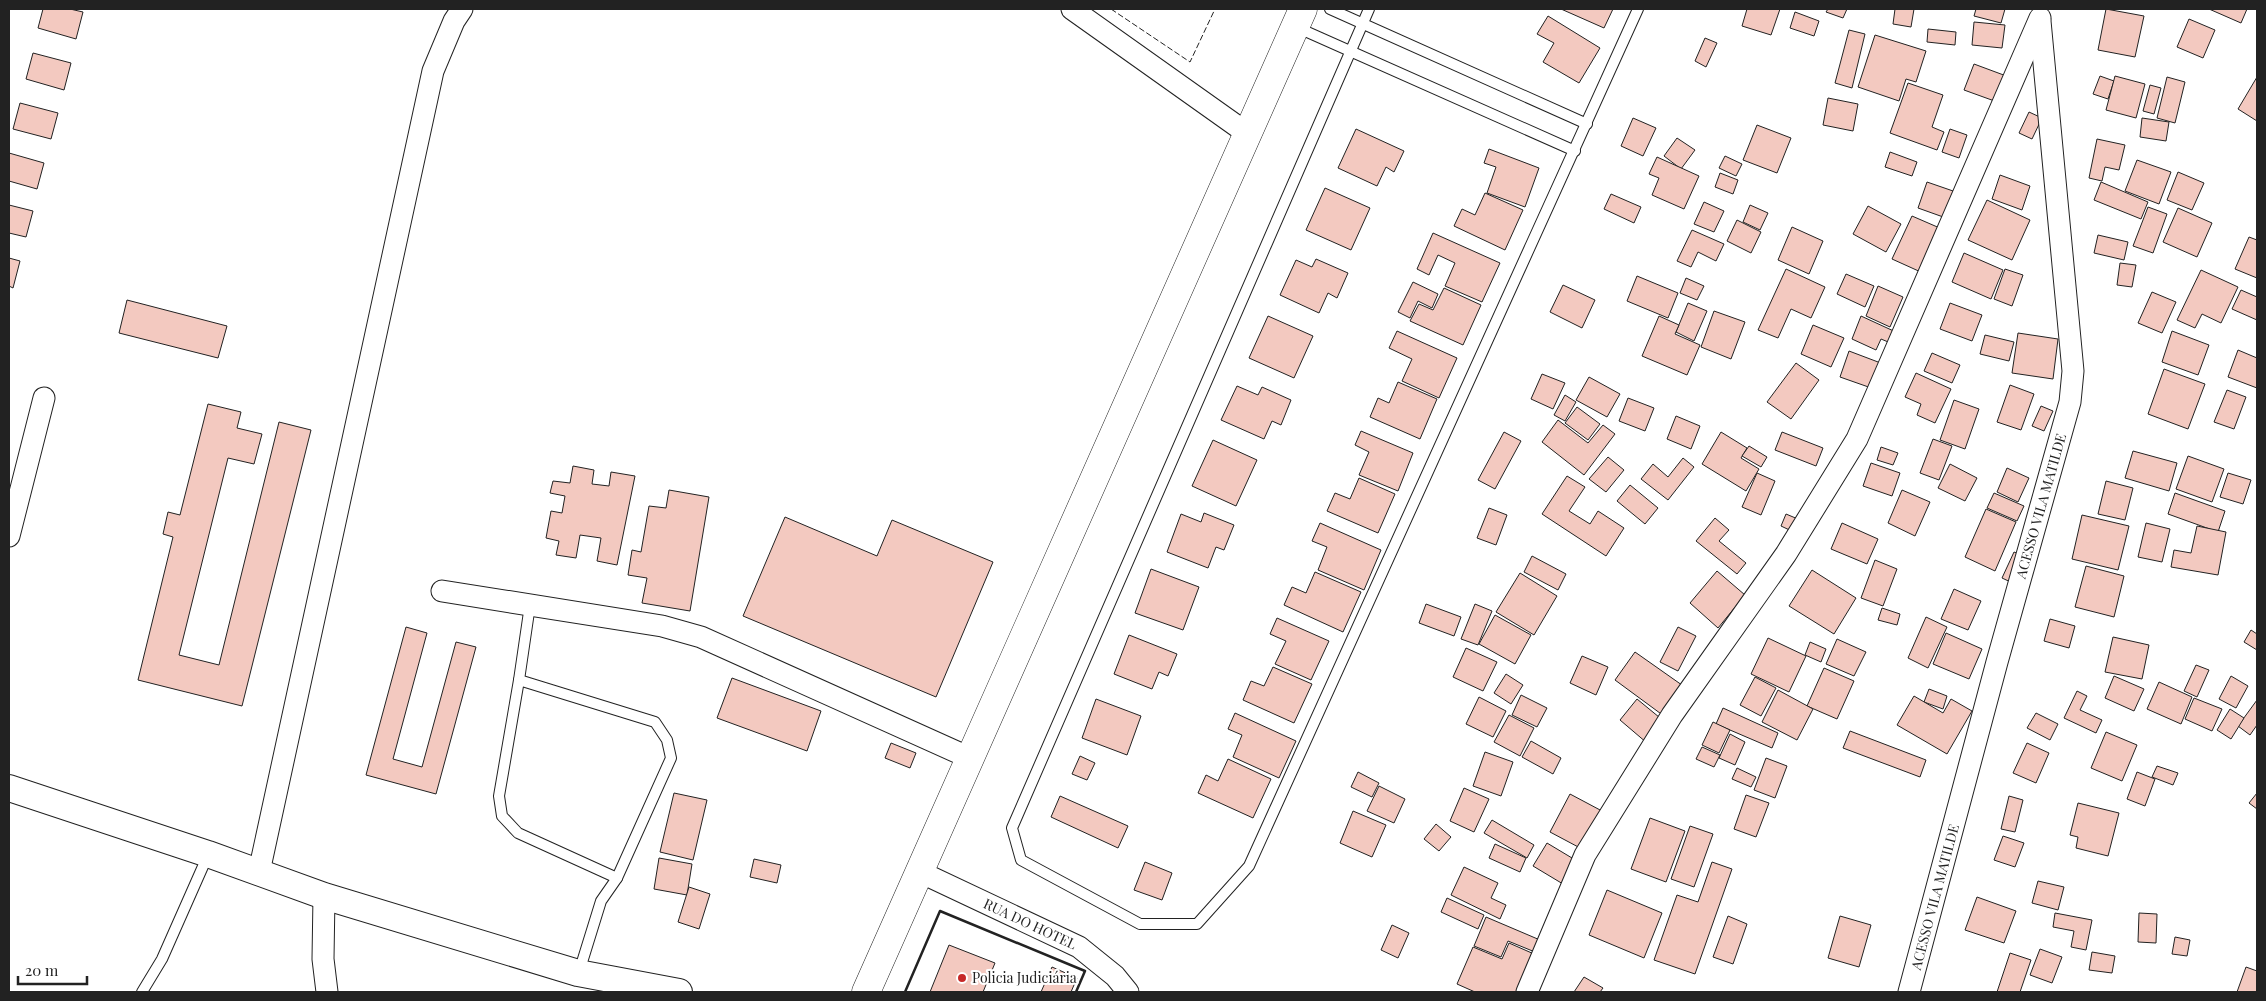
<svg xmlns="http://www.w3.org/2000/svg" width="2266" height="1001" font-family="'Playfair Display',serif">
<rect width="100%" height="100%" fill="#fff"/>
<g fill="#f3c9c0" stroke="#222">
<polygon points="43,9 70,9 83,12 76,39 38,28"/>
<polygon points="1561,9 1613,9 1604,28"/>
<polygon points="1747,9 1780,9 1771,35 1742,26"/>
<polygon points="1828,9 1847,9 1843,18 1826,12"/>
<polygon points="1895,9 1914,9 1911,27 1893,24"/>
<polygon points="1976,9 2005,9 2001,23 1974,16"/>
<polygon points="2106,9 2144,16 2135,57 2098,50"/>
<polygon points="2209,9 2247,9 2241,23"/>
<polygon points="1795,12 1819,21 1814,36 1790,28"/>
<polygon points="1548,16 1600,48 1579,83 1543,62 1554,43 1537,34"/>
<polygon points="2189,19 2215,30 2203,58 2177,47"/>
<polygon points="1974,22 2005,25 2002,48 1972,45"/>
<polygon points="1928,29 1956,32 1955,45 1927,42"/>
<polygon points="1849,30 1865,34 1852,88 1835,83"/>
<polygon points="1875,35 1926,51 1916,82 1906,79 1899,101 1858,87"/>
<polygon points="1705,38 1717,43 1706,67 1695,61"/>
<polygon points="33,53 71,63 64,90 26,79"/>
<polygon points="1974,64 2009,77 2000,103 1964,90"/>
<polygon points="2100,76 2114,81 2108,99 2093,94"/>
<polygon points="2115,76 2145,84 2136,118 2106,110"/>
<polygon points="2167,77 2185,82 2175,123 2157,118"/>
<polygon points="2257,77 2257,121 2238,109"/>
<polygon points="1908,83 1943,95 1932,127 1944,132 1937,150 1890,133"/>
<polygon points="2150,85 2161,88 2154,114 2143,111"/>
<polygon points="1828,98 1858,104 1853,131 1823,125"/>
<polygon points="20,103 58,113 51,139 13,129"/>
<polygon points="2029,112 2042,118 2032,139 2019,133"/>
<polygon points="1633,118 1656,128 1643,156 1621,146"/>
<polygon points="2142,118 2169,122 2166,141 2140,137"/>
<polygon points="1757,125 1791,138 1777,173 1743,160"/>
<polygon points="1356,129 1404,151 1394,172 1386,167 1377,186 1338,168"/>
<polygon points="1950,129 1967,135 1959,158 1942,152"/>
<polygon points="1677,138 1695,150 1681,169 1664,156"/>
<polygon points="2097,139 2125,145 2119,170 2105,167 2102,181 2089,178"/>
<polygon points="1489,149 1539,168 1525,207 1487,193 1496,167 1484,163"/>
<polygon points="1890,152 1917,162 1912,176 1885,167"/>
<polygon points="9,153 44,163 37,189 9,181"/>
<polygon points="1725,156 1742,164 1736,176 1719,168"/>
<polygon points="1657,157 1699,176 1684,209 1652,195 1659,178 1649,174"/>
<polygon points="2137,160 2171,172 2159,204 2125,191"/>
<polygon points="2178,172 2204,183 2192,210 2167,200"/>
<polygon points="1720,173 1738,180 1733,194 1715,187"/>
<polygon points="2000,175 2030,186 2022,210 1992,199"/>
<polygon points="1927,182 1956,192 1946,218 1918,208"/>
<polygon points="2101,182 2148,202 2141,219 2094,200"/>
<polygon points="1325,188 1370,208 1351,250 1306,230"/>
<polygon points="1485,193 1523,210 1505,250 1454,226 1462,209 1475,215"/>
<polygon points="1611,194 1641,207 1634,223 1604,209"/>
<polygon points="1987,200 2030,220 2012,260 1968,240"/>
<polygon points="1704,202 1724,211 1714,232 1694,224"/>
<polygon points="9,205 33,211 26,237 9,233"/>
<polygon points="1750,205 1768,213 1760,230 1743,222"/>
<polygon points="1868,206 1901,224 1886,252 1853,234"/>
<polygon points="2148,207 2167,214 2153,253 2133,246"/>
<polygon points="2178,208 2212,223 2197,257 2163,242"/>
<polygon points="1912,216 1942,229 1923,273 1892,259"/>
<polygon points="1737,220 1761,232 1751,253 1727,241"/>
<polygon points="1792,227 1823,241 1809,274 1778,260"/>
<polygon points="1692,230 1724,244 1716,261 1698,252 1691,267 1677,261"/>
<polygon points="1433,233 1500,263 1482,302 1445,286 1455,263 1438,255 1429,275 1417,269"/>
<polygon points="2098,235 2128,242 2124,260 2094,253"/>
<polygon points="2249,237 2257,240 2257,278 2235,269"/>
<polygon points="1964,253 2003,270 1991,299 1952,282"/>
<polygon points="9,258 20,261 13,288 9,286"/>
<polygon points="1316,259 1348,273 1337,298 1328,293 1319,313 1280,295 1296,260 1312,267"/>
<polygon points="2120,263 2136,265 2132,287 2117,285"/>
<polygon points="1786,269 1825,287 1811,318 1791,309 1778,338 1758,330"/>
<polygon points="2005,269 2023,275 2012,306 1994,299"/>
<polygon points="2201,270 2238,287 2221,323 2202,314 2195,328 2177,320"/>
<polygon points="1846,274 1874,286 1865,307 1837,294"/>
<polygon points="1637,276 1678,293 1668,318 1627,301"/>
<polygon points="1686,278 1704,286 1697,300 1680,293"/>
<polygon points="1413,282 1438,294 1432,308 1418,301 1410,318 1398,312"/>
<polygon points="1563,285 1595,300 1582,328 1550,312"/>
<polygon points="1878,286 1903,297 1890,327 1866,316"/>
<polygon points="1444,288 1481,305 1463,345 1410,321 1419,304 1433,310"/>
<polygon points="2241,290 2257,297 2257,320 2232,309"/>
<polygon points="2152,292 2176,302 2162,333 2138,323"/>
<polygon points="127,300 227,326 218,358 119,333"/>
<polygon points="1688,303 1707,311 1694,341 1676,332"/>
<polygon points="1950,303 1982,315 1972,341 1940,329"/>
<polygon points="1714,311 1745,322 1731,359 1701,347"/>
<polygon points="1268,316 1313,336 1294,378 1249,358"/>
<polygon points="1659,316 1679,325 1675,334 1700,345 1687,375 1642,356"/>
<polygon points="1861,316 1898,333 1893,344 1881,339 1876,350 1852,339"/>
<polygon points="1813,325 1844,338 1831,367 1801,354"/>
<polygon points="1397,331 1457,358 1439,398 1402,381 1412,359 1389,348"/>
<polygon points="2172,331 2209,345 2198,375 2162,362"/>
<polygon points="2018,333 2058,339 2053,379 2012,373"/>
<polygon points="1985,335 2014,342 2009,361 1980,354"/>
<polygon points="2238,350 2257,358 2257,388 2228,377"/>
<polygon points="1849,351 1886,365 1877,390 1840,377"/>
<polygon points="1932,353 1960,365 1952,383 1924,371"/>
<polygon points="1796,363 1819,380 1791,419 1767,402"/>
<polygon points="2164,369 2205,384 2188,429 2148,414"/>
<polygon points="1916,373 1951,389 1935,423 1917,415 1921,404 1905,397"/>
<polygon points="1542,374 1565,383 1553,409 1531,399"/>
<polygon points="1589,377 1620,394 1607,417 1576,400"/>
<polygon points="1398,382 1437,399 1420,439 1370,417 1378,398 1389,403"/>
<polygon points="2010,385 2034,394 2021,430 1997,422"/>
<polygon points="1237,386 1258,395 1262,387 1291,400 1281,425 1272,421 1264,439 1221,420"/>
<polygon points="2227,390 2246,397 2234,429 2214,422"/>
<polygon points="1565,395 1576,402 1565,421 1554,415"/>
<polygon points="1628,398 1654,408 1645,431 1619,421"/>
<polygon points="1954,400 1979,409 1965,449 1940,440"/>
<polygon points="208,404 241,412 237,428 262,434 254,464 228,458 179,655 219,665 279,422 311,430 242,706 138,680 173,537 163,534 168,512 180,515"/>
<polygon points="2041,406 2053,411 2044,431 2032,426"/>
<polygon points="1577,407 1600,424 1588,440 1565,423"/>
<polygon points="1676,416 1700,426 1691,449 1667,439"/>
<polygon points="1558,420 1588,443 1603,425 1615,434 1584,475 1542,442"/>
<polygon points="1361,431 1413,453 1398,491 1359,475 1369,452 1355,445"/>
<polygon points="1504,432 1521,441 1495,489 1478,480"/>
<polygon points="1721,432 1747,448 1741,458 1759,469 1746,491 1702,464"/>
<polygon points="1782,432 1823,448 1816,466 1775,450"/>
<polygon points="1933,439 1952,446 1939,480 1920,473"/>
<polygon points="1213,440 1257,460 1236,506 1192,486"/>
<polygon points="1749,446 1767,457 1761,467 1742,456"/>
<polygon points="1881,447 1898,453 1893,465 1877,460"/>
<polygon points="2133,451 2177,463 2169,491 2125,478"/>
<polygon points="2188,456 2224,469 2212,502 2176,489"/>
<polygon points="1608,457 1624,470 1606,492 1589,479"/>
<polygon points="1683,458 1694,467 1668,500 1641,479 1653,464 1668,477"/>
<polygon points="1871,463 1900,473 1892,496 1863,486"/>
<polygon points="1950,464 1977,478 1965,501 1938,488"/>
<polygon points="573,466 594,470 592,484 609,486 611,472 635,476 617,565 597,561 601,538 580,535 576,558 556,555 559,541 546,538 551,511 562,513 565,496 550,493 553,481 570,483"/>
<polygon points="2007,468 2029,478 2018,502 1997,492"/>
<polygon points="1757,473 1775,481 1761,515 1742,507"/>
<polygon points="2228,473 2251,480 2243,504 2220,497"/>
<polygon points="1567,476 1585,487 1569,511 1590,524 1598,511 1624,528 1606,556 1542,514"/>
<polygon points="1359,478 1395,494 1378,533 1327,511 1335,493 1350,499"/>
<polygon points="2106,481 2133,488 2125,520 2098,514"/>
<polygon points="1630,485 1658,508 1645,524 1617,501"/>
<polygon points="669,490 709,497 690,611 642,603 647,578 628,575 632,550 641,552 649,506 666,508"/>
<polygon points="1902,490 1930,502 1915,536 1888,523"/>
<polygon points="1994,493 2024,506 2017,521 1987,508"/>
<polygon points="2175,493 2225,511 2218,532 2168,514"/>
<polygon points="1489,508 1507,515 1496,545 1477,538"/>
<polygon points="1986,509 2016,522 1995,571 1965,557"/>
<polygon points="1204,513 1234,525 1224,550 1216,547 1208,568 1167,552 1181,514 1201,522"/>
<polygon points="1786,514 1805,522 1800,535 1781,526"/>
<polygon points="2082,515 2129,526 2118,570 2072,559"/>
<polygon points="785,517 877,556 892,520 993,562 936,697 743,616"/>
<polygon points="1715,518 1729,530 1719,541 1746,563 1737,574 1696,541"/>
<polygon points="1320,523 1381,550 1364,590 1318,570 1327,547 1312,541"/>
<polygon points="1842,523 1878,539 1867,564 1831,549"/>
<polygon points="2146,523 2170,529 2162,562 2138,557"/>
<polygon points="2197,526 2226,532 2218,575 2171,567 2174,550 2191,553"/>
<polygon points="2014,552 2029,558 2017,585 2002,578"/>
<polygon points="1532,556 1566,574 1558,590 1524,572"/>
<polygon points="1875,560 1897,569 1883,606 1861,598"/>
<polygon points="2086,566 2124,576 2114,617 2075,607"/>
<polygon points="1151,569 1199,587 1183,630 1135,613"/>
<polygon points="1812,570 1856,598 1834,634 1789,606"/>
<polygon points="1717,571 1745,595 1718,628 1690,603"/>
<polygon points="1315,572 1361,592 1343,632 1284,605 1292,587 1306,593"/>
<polygon points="1520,573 1557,596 1534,635 1496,612"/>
<polygon points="1954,589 1981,601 1968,630 1941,619"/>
<polygon points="1426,604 1461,617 1454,636 1419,623"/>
<polygon points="1475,604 1492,611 1478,645 1461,639"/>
<polygon points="1882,608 1900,614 1897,625 1878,620"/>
<polygon points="1495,615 1531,635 1515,664 1479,644"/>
<polygon points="1926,617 1947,627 1928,668 1908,658"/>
<polygon points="1277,618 1329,641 1311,680 1275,664 1286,641 1270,634"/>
<polygon points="2050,619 2075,626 2069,648 2044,641"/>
<polygon points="406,627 427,633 393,759 422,767 456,642 476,647 436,794 366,775"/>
<polygon points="1678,627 1696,636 1678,671 1660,662"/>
<polygon points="2251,630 2257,634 2257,650 2244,642"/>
<polygon points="1946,633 1982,649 1969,679 1933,664"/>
<polygon points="1129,635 1177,654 1168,676 1159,672 1152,689 1114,674"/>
<polygon points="2113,637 2149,645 2142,679 2105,672"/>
<polygon points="1768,638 1806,656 1789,692 1751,674"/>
<polygon points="1837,639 1866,652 1854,676 1826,664"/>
<polygon points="1810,642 1826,649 1821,662 1805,655"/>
<polygon points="1466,648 1497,662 1483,691 1453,677"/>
<polygon points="1635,652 1689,690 1668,719 1615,680"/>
<polygon points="1582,656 1608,667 1596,695 1570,683"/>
<polygon points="2196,665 2209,670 2197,697 2184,691"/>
<polygon points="1273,667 1312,684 1294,723 1243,700 1251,681 1264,686"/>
<polygon points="1824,668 1854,681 1837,719 1807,706"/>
<polygon points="1506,674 1523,685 1511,704 1494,693"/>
<polygon points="2114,676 2144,689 2134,711 2105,698"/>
<polygon points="2231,676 2248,686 2236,708 2219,699"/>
<polygon points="1755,677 1776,688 1761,716 1740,705"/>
<polygon points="732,678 821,711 807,751 717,718"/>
<polygon points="2159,682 2192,697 2181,724 2147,709"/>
<polygon points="1929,689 1947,696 1943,709 1924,702"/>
<polygon points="1778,690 1813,709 1797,740 1762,722"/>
<polygon points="2077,691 2087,696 2080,710 2102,720 2096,733 2064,718"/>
<polygon points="1521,695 1547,708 1537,727 1512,715"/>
<polygon points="1914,696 1943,713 1951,699 1972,711 1947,754 1897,725"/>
<polygon points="1479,697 1506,711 1493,737 1466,724"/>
<polygon points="2194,698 2222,709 2212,731 2185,719"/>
<polygon points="1096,699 1141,716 1127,755 1082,738"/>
<polygon points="1637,699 1665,722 1647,743 1620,720"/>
<polygon points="2257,700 2257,725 2250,735 2238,726"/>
<polygon points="1723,708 1778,733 1772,748 1716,724"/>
<polygon points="2230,709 2244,718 2231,739 2217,730"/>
<polygon points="1235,713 1296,741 1279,778 1233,757 1242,735 1228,729"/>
<polygon points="2036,713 2058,724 2050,740 2027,728"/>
<polygon points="1509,715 1534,728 1520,756 1494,742"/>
<polygon points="1713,722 1730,730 1719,753 1702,745"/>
<polygon points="1850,731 1926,760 1920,777 1843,748"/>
<polygon points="2106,732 2137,745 2122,781 2091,768"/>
<polygon points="1730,734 1745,742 1735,765 1719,758"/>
<polygon points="1531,741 1561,758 1553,774 1522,757"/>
<polygon points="891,743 916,753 910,768 885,758"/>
<polygon points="2027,743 2049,753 2036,783 2013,773"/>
<polygon points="1702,747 1720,755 1714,767 1696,759"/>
<polygon points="1485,752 1513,762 1501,796 1473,786"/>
<polygon points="1080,756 1095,763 1087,780 1072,774"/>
<polygon points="1766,758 1787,766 1775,798 1754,790"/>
<polygon points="1228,759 1271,779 1253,818 1198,793 1206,775 1218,781"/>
<polygon points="2157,766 2178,773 2173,785 2152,777"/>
<polygon points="1737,768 1756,777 1751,787 1732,779"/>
<polygon points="1358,772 1379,783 1372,797 1351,787"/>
<polygon points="2137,772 2155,779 2145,806 2127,799"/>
<polygon points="1379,786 1405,799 1394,823 1367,811"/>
<polygon points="1464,788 1489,799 1474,832 1450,821"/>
<polygon points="674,793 707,800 693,860 660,852"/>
<polygon points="2257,793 2257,809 2249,803"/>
<polygon points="1570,794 1602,811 1582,849 1550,832"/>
<polygon points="1746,795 1769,803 1756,837 1734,829"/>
<polygon points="1060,796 1128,826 1118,848 1051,817"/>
<polygon points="2009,796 2023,800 2015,832 2001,829"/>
<polygon points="2078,803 2119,813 2108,856 2076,848 2078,837 2070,835"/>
<polygon points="1353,811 1386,825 1372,857 1340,843"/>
<polygon points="1650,818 1685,831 1666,882 1631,869"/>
<polygon points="1492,820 1534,845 1527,858 1484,833"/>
<polygon points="1436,824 1451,837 1439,851 1424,839"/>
<polygon points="1690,826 1713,834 1694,887 1671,879"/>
<polygon points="2003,836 2024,843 2015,867 1994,860"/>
<polygon points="1547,843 1582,864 1568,887 1533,866"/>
<polygon points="1495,844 1526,858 1520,872 1489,858"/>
<polygon points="659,858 692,864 687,895 654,889"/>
<polygon points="754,859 781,865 777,883 750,877"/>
<polygon points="1145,862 1172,873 1162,900 1134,890"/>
<polygon points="1712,862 1732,869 1695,974 1654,960 1677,895 1698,902"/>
<polygon points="1464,867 1498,883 1491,898 1506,905 1500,919 1451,895"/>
<polygon points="2038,881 2064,887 2058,910 2032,903"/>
<polygon points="689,887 710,894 699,929 678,922"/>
<polygon points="1607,890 1662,913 1644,958 1589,935"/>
<polygon points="1977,897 2016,911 2004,943 1965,930"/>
<polygon points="1447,898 1484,915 1478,929 1441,912"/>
<polygon points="2055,913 2092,920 2086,950 2071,947 2074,931 2053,927"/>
<polygon points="2139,913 2157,914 2156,943 2138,942"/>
<polygon points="1728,916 1747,924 1733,964 1713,957"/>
<polygon points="1840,916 1871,925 1859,967 1828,958"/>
<polygon points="1486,917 1540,940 1535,952 1508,941 1501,957 1474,946"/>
<polygon points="1392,925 1409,933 1398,958 1381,950"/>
<polygon points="2175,937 2190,940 2187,956 2172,954"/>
<polygon points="1509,943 1534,954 1517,992 1475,992 1457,984 1473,947 1502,959"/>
<polygon points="949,945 995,963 983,992 930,992"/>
<polygon points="2040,949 2062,957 2052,983 2030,975"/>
<polygon points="2092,952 2115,956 2112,973 2089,970"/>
<polygon points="2010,953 2031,960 2020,992 1997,992"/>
<polygon points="1052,967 1077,978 1071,992 1041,992"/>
<polygon points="2246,967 2257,971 2257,992 2237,992"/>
<polygon points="1584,977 1603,988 1600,992 1574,992"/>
</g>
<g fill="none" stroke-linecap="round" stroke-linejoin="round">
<defs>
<g id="service">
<polyline points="1330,9 1587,124"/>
<polyline points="1369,9 1012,828 1021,860 1140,924 1197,924 1249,866 1638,9"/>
<polyline points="1296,27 1575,151"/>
<polyline points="530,605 519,680 499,796 502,816 518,833 617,878"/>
<polyline points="519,680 655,722 667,740 671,758 617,878 601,901 579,972"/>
<polyline points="142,992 162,959 208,855"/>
</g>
<g id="minor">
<polyline points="1072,9 1248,134"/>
<polyline points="9,536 44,398"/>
<polyline points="442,591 662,626 701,637 970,758"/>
<polyline points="259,872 433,71 454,21 462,9"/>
<polyline points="920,872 1079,947 1115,976 1128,992"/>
<polyline points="324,896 323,959 327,992"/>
<polyline points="1527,992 1585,855 1672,715 1786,554 1857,439 2040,18"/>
<polyline points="1909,992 1997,662 2070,402 2073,371 2040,21"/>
</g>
<polyline id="tertiary" points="9,788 208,854 324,896 578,973 679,992"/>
<polyline id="primary" points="866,992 1303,9"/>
</defs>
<use href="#service" stroke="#222" stroke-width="12"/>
<use href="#minor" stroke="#222" stroke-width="23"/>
<use href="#tertiary" stroke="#222" stroke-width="28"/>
<use href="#primary" stroke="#222" stroke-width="29"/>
<use href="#service" stroke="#fff" stroke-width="10"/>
<use href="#minor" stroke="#fff" stroke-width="21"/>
<use href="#tertiary" stroke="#fff" stroke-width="26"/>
<use href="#primary" stroke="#fff" stroke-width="28"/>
<polyline stroke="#222" stroke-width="1" stroke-dasharray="6 2.5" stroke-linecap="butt" points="1111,9 1190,62 1215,9"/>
<polyline stroke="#222" stroke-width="2.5" points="905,992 940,911 1085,971 1076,992"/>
</g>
<circle fill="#c62828" stroke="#fff" stroke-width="2" cx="962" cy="978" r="5"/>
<g text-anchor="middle" stroke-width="4" stroke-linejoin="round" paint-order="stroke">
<g font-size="14" fill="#222" stroke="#fff">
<text transform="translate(2041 506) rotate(-74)" y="5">ACESSO VILA MATILDE</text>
<text transform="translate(1935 897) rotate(-75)" y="5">ACESSO VILA MATILDE</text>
<text transform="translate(1030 924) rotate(25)" y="5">RUA DO HOTEL</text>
</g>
<g font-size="14" fill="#222" stroke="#fff" text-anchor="start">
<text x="972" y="983">Policia Judiciária</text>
</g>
</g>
<rect width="2266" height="1001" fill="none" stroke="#222222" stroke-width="20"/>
<path d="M18 976v8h69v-8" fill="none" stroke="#222222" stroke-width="2.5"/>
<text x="25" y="976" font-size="15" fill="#222222" stroke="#ffffff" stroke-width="4" paint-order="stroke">20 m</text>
</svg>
